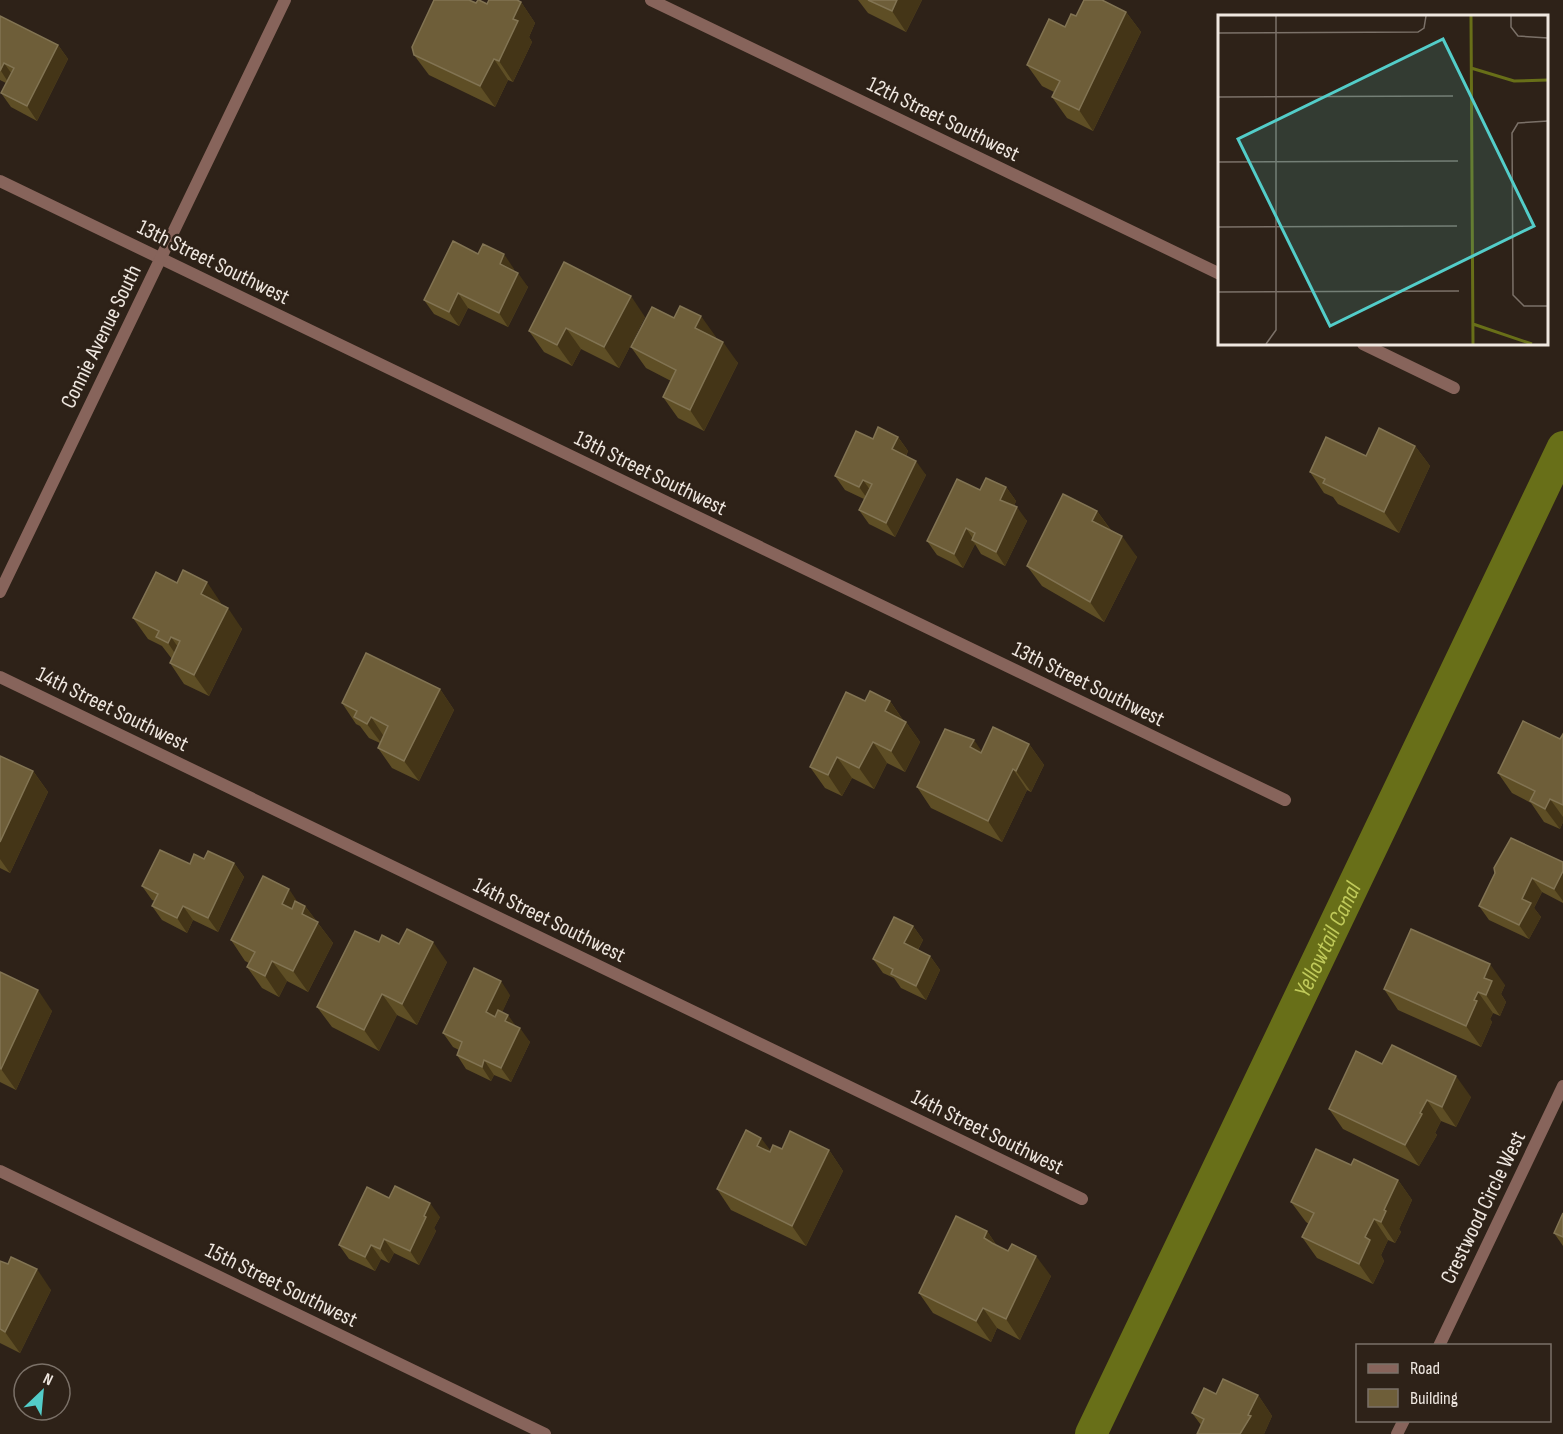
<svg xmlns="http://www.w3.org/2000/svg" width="1563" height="1434" font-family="'Sofia Sans Condensed',sans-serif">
<rect width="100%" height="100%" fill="#2e2218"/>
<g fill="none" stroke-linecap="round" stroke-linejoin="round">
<path stroke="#686f18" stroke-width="32" id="s1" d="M1091,1434L1563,447"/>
<g stroke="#87645b" stroke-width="12">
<polyline points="651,0 1220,274"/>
<polyline points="0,181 1285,800"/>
<polyline points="1363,344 1454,388"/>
<polyline points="0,592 285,0"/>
<polyline points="0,677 1082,1199"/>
<polyline points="0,1171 545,1434"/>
<polyline points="1439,1346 1563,1086"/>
<polyline points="1397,1434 1404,1420"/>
</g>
</g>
<g fill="#5e4e25">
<polygon points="858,0 922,0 906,32 868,13"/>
<polygon points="521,2 535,23 529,37 532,42 513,82 508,80 495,107 429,75 414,55 476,3 487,4"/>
<polygon points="1126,12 1141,32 1093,131 1067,118 1052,97 1054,92 1042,86 1027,65 1076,16"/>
<polygon points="0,16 58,45 68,59 37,121 11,107 1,93 6,83 0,80"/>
<polygon points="478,254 514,269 513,271 528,287 508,327 468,308 459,326 434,314 424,300"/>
<polygon points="645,317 619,368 581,349 572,366 544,352 529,331"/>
<polygon points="716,337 715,338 738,363 704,431 678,418 663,397 671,381 646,368 631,347"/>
<polygon points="898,437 908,451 906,456 926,475 895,537 869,524 859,510 864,499 845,490 835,476 873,439"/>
<polygon points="1415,446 1430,466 1399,533 1338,504 1333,497 1324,493 1310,472 1366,456"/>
<polygon points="1006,487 1016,501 1014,506 1027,521 1005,566 981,554 975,544 963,568 937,555 927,541 980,490"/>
<polygon points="1097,511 1111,530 1137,557 1104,622 1042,586 1027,566"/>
<polygon points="221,603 221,604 242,629 209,696 184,684 170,663 172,659 162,646 148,639 133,618"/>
<polygon points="440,689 454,710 419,781 392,768 378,748 380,743 369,738 360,726 356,724 342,703"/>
<polygon points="865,701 890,701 903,720 906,722 920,742 905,772 887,763 874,789 852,778 842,796 825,788 810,767"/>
<polygon points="1563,734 1563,822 1560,829 1544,822 1531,803 1512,793 1498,773 1560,739"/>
<polygon points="1029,744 1044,765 1031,792 1027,790 1002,842 931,808 917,787 982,751"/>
<polygon points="0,757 33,771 48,792 10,873 0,868"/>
<polygon points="204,859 234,863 244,877 218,932 193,920 187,933 162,920 152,906 155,901 152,900 142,886 190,864"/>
<polygon points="1563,862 1563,903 1542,892 1534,908 1541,917 1529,939 1489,920 1479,906 1495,873"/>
<polygon points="299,903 305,906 333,943 308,992 287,981 279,997 262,988 247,967 249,963 245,961 231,940"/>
<polygon points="913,926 923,940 918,950 930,956 940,970 926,1000 901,988 894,978 883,973 873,959"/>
<polygon points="379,942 399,944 447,962 417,1025 397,1015 379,1051 332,1027 317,1007"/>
<polygon points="0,972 52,1011 16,1090 0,1082"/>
<polygon points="1505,985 1501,994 1506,1002 1500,1016 1493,1013 1490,1019 1492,1022 1481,1047 1398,1010 1384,989"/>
<polygon points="510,995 502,1012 530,1042 511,1082 494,1075 491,1081 466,1069 457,1055 459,1050 453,1047 443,1033"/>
<polygon points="1382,1064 1471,1097 1456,1127 1441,1121 1435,1133 1437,1135 1419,1166 1343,1129 1329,1109"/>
<polygon points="782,1149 829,1150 843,1171 806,1246 731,1210 717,1189 770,1151"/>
<polygon points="1351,1165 1398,1180 1412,1200 1399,1229 1401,1232 1395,1243 1388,1240 1381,1255 1384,1261 1373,1284 1317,1258 1302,1237 1309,1224 1306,1222 1291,1202"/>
<polygon points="1563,1213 1563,1246 1554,1233"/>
<polygon points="440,1217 434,1228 436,1231 419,1265 394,1253 389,1263 381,1259 375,1271 349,1259 339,1245"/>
<polygon points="987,1231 997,1246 1051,1276 1020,1340 997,1328 991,1342 933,1313 919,1293"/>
<polygon points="0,1261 51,1290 20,1353 0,1343"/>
<polygon points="1216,1394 1258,1395 1272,1416 1264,1434 1197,1434 1201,1425 1192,1413"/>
</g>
<g fill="#443517">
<polygon points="897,0 922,0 906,32 892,11"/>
<polygon points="521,2 535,23 529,37 532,42 513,82 499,61 513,19"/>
<polygon points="1126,12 1141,32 1093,131 1079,110"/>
<polygon points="58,45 68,59 37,121 27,106"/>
<polygon points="494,59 508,80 495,107 480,86"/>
<polygon points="4,63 14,77 10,85 1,71"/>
<polygon points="504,254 514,269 509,278 500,264"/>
<polygon points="518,273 528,287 508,327 499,313"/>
<polygon points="458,293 468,308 459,326 449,312"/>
<polygon points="631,296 645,317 619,368 604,347"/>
<polygon points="701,316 716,337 710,349 695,328"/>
<polygon points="566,328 581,349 572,366 557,345"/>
<polygon points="723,342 738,363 704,431 690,410"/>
<polygon points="898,437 908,451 902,463 892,449"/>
<polygon points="1415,446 1430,466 1399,533 1384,512"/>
<polygon points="916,461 926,475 895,537 886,523"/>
<polygon points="863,480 873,494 869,501 859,487"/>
<polygon points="1006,487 1016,501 1010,514 1000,500"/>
<polygon points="1017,507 1027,521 1005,566 996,552"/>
<polygon points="1097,511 1112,532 1092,521"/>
<polygon points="966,528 975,542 972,540 975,544 963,568 954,554"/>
<polygon points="1122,536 1137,557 1104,622 1090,602"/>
<polygon points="207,582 221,603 215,615 201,594"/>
<polygon points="228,608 242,629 209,696 194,675"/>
<polygon points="171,637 185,657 182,664 168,643"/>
<polygon points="440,689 454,710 419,781 404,761"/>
<polygon points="890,701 904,722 885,711"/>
<polygon points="371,717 385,738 382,744 367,724"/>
<polygon points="906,722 920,742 905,772 891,751"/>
<polygon points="974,740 988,760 970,747"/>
<polygon points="873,742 887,763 874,789 859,768"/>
<polygon points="1029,744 1044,765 1031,792 1016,771"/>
<polygon points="837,757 852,778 842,796 828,775"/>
<polygon points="1013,769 1027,790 1002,842 988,821"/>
<polygon points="33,771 48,792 10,873 0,859 0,842"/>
<polygon points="1550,799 1563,817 1563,822 1560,829 1545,809"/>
<polygon points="234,863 244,877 218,932 208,918"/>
<polygon points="1563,871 1563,901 1554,889"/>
<polygon points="1532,878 1542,892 1534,908 1541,917 1529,939 1519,925 1522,899"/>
<polygon points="289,889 303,910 296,924 282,904"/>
<polygon points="183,906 193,920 187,933 177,918"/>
<polygon points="305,906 333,943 308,992 293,971 302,914"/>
<polygon points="913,926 923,940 914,957 904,943"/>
<polygon points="433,942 447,962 417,1025 402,1004"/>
<polygon points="930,956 940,970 926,1000 916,986"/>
<polygon points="272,961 287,981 279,997 265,976"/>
<polygon points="1490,964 1505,985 1501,994 1506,1002 1500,1016 1486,995 1484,978"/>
<polygon points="501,981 510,995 496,1026 486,1012"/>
<polygon points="38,990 52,1011 16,1090 1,1069"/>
<polygon points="1478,992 1493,1013 1490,1019 1492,1022 1481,1047 1466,1026 1474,1000"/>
<polygon points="382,994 397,1015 379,1051 364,1030"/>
<polygon points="508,1015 518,1029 505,1021"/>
<polygon points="520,1028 530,1042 511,1082 501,1068"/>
<polygon points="484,1060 494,1075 491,1081 482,1067"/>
<polygon points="1456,1076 1471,1097 1456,1127 1442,1107"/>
<polygon points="1427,1100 1441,1121 1435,1133 1437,1135 1419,1166 1405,1145"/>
<polygon points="761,1138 776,1158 757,1146"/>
<polygon points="829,1150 843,1171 806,1246 792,1226"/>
<polygon points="1398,1180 1412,1200 1399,1229 1401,1232 1395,1243 1381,1222 1384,1210"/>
<polygon points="430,1203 440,1217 434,1228 436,1231 419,1265 410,1251 424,1216"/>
<polygon points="1374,1219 1388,1240 1381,1255 1384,1261 1373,1284 1359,1264 1365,1237"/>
<polygon points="987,1231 1001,1252 984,1238"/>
<polygon points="384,1239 394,1253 389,1263 380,1249"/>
<polygon points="371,1245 381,1259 375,1271 365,1257"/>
<polygon points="1036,1256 1051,1276 1020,1340 1006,1319"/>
<polygon points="37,1269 51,1290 20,1353 5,1332"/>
<polygon points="983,1308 997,1328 991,1342 976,1321"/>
<polygon points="1258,1395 1272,1416 1264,1434 1240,1434"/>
</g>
<g fill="#6e5e39" stroke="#827453" stroke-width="1.5">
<polygon points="434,0 469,0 476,3 478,0 479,0 487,4 489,0 517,0 521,2 513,19 518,21 499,61 494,59 480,86 414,55 412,47"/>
<polygon points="868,0 897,0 892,11"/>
<polygon points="1084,0 1102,0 1126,12 1079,110 1052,97 1060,81 1027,65 1049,19 1065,27 1071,14 1076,16"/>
<polygon points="0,16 58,45 27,106 1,93 14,68 4,63 0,71"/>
<polygon points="453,241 478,254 483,244 504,254 500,264 518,273 499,313 458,293 449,312 424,300"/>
<polygon points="564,262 631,296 604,347 566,328 557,345 529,331"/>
<polygon points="680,306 701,316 695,328 723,342 690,410 663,397 676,370 631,347 652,307 674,318"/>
<polygon points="878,427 898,437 892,449 916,461 886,523 859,510 872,484 863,480 859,487 835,476 856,431 873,439"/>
<polygon points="1379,428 1415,446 1384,512 1323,483 1325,479 1310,472 1326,437 1366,456"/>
<polygon points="986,478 1006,487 1000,500 1017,507 996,552 972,540 975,533 966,528 954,554 927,541 957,479 980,490"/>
<polygon points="1063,494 1097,511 1092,521 1122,536 1090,602 1027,566"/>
<polygon points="183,570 207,582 201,594 228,608 194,675 170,663 180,641 171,637 168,643 156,637 159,631 133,618 156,572 177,583"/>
<polygon points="366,653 440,689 404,761 378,748 388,726 371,717 367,724 354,717 357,711 342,703"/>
<polygon points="870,691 890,701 885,711 906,722 891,751 873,742 859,768 837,757 828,775 810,767 846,692 865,701"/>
<polygon points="1523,721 1560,739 1563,734 1563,805 1550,799 1545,809 1530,801 1535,791 1498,773"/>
<polygon points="993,727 1029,744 1016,771 1013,769 988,821 917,787 945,729 974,740 970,747 981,753"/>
<polygon points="0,756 33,771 0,842"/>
<polygon points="1511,838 1563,862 1563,871 1554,889 1532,878 1522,899 1531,903 1519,925 1479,906 1495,873 1494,868"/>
<polygon points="160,850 190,864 194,854 204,859 208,851 234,863 208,918 183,906 177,918 152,906 158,894 142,886"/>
<polygon points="263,876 289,889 282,904 292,909 295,901 305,906 302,914 318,922 293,971 272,961 265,976 247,967 255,952 231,940"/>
<polygon points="894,917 913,926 904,943 930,956 916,986 891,974 893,969 873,959"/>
<polygon points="407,929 433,942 402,1004 382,994 364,1030 317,1007 355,931 379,942 382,935 399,944"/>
<polygon points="1411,929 1490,964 1484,978 1492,981 1486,995 1478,992 1474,1000 1477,1001 1466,1026 1384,989"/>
<polygon points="474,968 501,981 486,1012 495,1017 498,1010 508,1015 505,1021 520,1028 501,1068 484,1060 482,1067 457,1055 462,1042 443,1033"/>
<polygon points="0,972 38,990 1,1069 0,1068"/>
<polygon points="1392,1045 1456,1076 1442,1107 1427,1100 1420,1113 1422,1114 1405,1145 1329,1109 1356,1051 1382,1064"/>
<polygon points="746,1130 761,1138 757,1146 770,1152 773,1145 782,1149 790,1131 829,1150 792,1226 717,1189"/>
<polygon points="1316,1149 1351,1165 1354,1159 1398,1180 1384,1210 1386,1211 1381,1222 1374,1219 1365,1237 1370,1240 1359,1264 1302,1237 1314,1213 1291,1202"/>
<polygon points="395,1186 430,1203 424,1216 426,1217 410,1251 384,1239 380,1249 371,1245 365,1257 339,1245 367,1187 389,1198"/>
<polygon points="1563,1213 1563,1237 1554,1233"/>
<polygon points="956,1216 987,1231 984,1238 992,1243 1008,1251 1012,1244 1036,1256 1006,1319 983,1308 976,1321 919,1293"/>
<polygon points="11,1257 37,1269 5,1332 0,1329 0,1261 8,1264"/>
<polygon points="1223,1379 1258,1395 1248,1415 1251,1416 1240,1434 1197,1434 1204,1419 1192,1413 1204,1388 1216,1394"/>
</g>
<g text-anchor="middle" stroke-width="5" stroke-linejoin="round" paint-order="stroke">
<g font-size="22" fill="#efe7e0" stroke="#2e2218">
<text transform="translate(944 118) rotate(26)" y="8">12th Street Southwest</text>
<text transform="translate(214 261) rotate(26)" y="8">13th Street Southwest</text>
<text transform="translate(100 336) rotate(-64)" y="8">Connie Avenue South</text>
<text transform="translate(651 472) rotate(26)" y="8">13th Street Southwest</text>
<text transform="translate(1089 683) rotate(26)" y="8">13th Street Southwest</text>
<text transform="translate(113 708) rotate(26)" y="8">14th Street Southwest</text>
<text transform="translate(550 919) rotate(26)" y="8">14th Street Southwest</text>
<text transform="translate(988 1131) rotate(26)" y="8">14th Street Southwest</text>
<text transform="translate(1482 1207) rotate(-64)" y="8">Crestwood Circle West</text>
<text transform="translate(282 1284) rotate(26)" y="8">15th Street Southwest</text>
</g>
<g font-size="24" font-style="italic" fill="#c0ca5a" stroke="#2e2218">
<text dy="8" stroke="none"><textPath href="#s1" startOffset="548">Yellowtail Canal</textPath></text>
</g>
</g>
<g transform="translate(1218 15)">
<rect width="330" height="330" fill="#2e2218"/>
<path fill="none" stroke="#686f18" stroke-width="3" d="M253,1L255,329M253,53L296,66L330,65M255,309L314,329"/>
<path fill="none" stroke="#7b7168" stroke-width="1.5" d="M293,1V12L300,21L330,23M0,18L200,17L206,13L208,1M0,82L235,81M330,106L300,108L294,118L295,280L306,291H330M0,147L240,146M0,212L239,211M0,277L241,276M48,329L58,315V1"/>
<path fill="#53cdc9" fill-opacity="0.15" stroke="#53cdc9" stroke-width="3" d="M225,24L316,211L112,311L20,124Z"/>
<rect width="330" height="330" fill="none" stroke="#efe7e0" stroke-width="3"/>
</g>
<rect x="1356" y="1344" width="195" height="78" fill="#2e2218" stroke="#7b7168" stroke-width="1.5"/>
<rect x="1368" y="1364" width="30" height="9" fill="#87645b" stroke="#7b7168" stroke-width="1.5"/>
<text x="1410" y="1374" font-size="18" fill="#efe7e0">Road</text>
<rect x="1368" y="1389" width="30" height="18" fill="#6e5e39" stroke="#7b7168" stroke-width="1.5"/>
<text x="1410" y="1404" font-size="18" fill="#efe7e0">Building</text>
<g transform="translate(42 1392) rotate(26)"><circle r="28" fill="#2e2218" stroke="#7b7168" stroke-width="1.5"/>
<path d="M0-4.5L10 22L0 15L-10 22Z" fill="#53cdc9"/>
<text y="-9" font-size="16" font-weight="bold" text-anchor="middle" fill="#efe7e0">N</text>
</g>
</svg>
